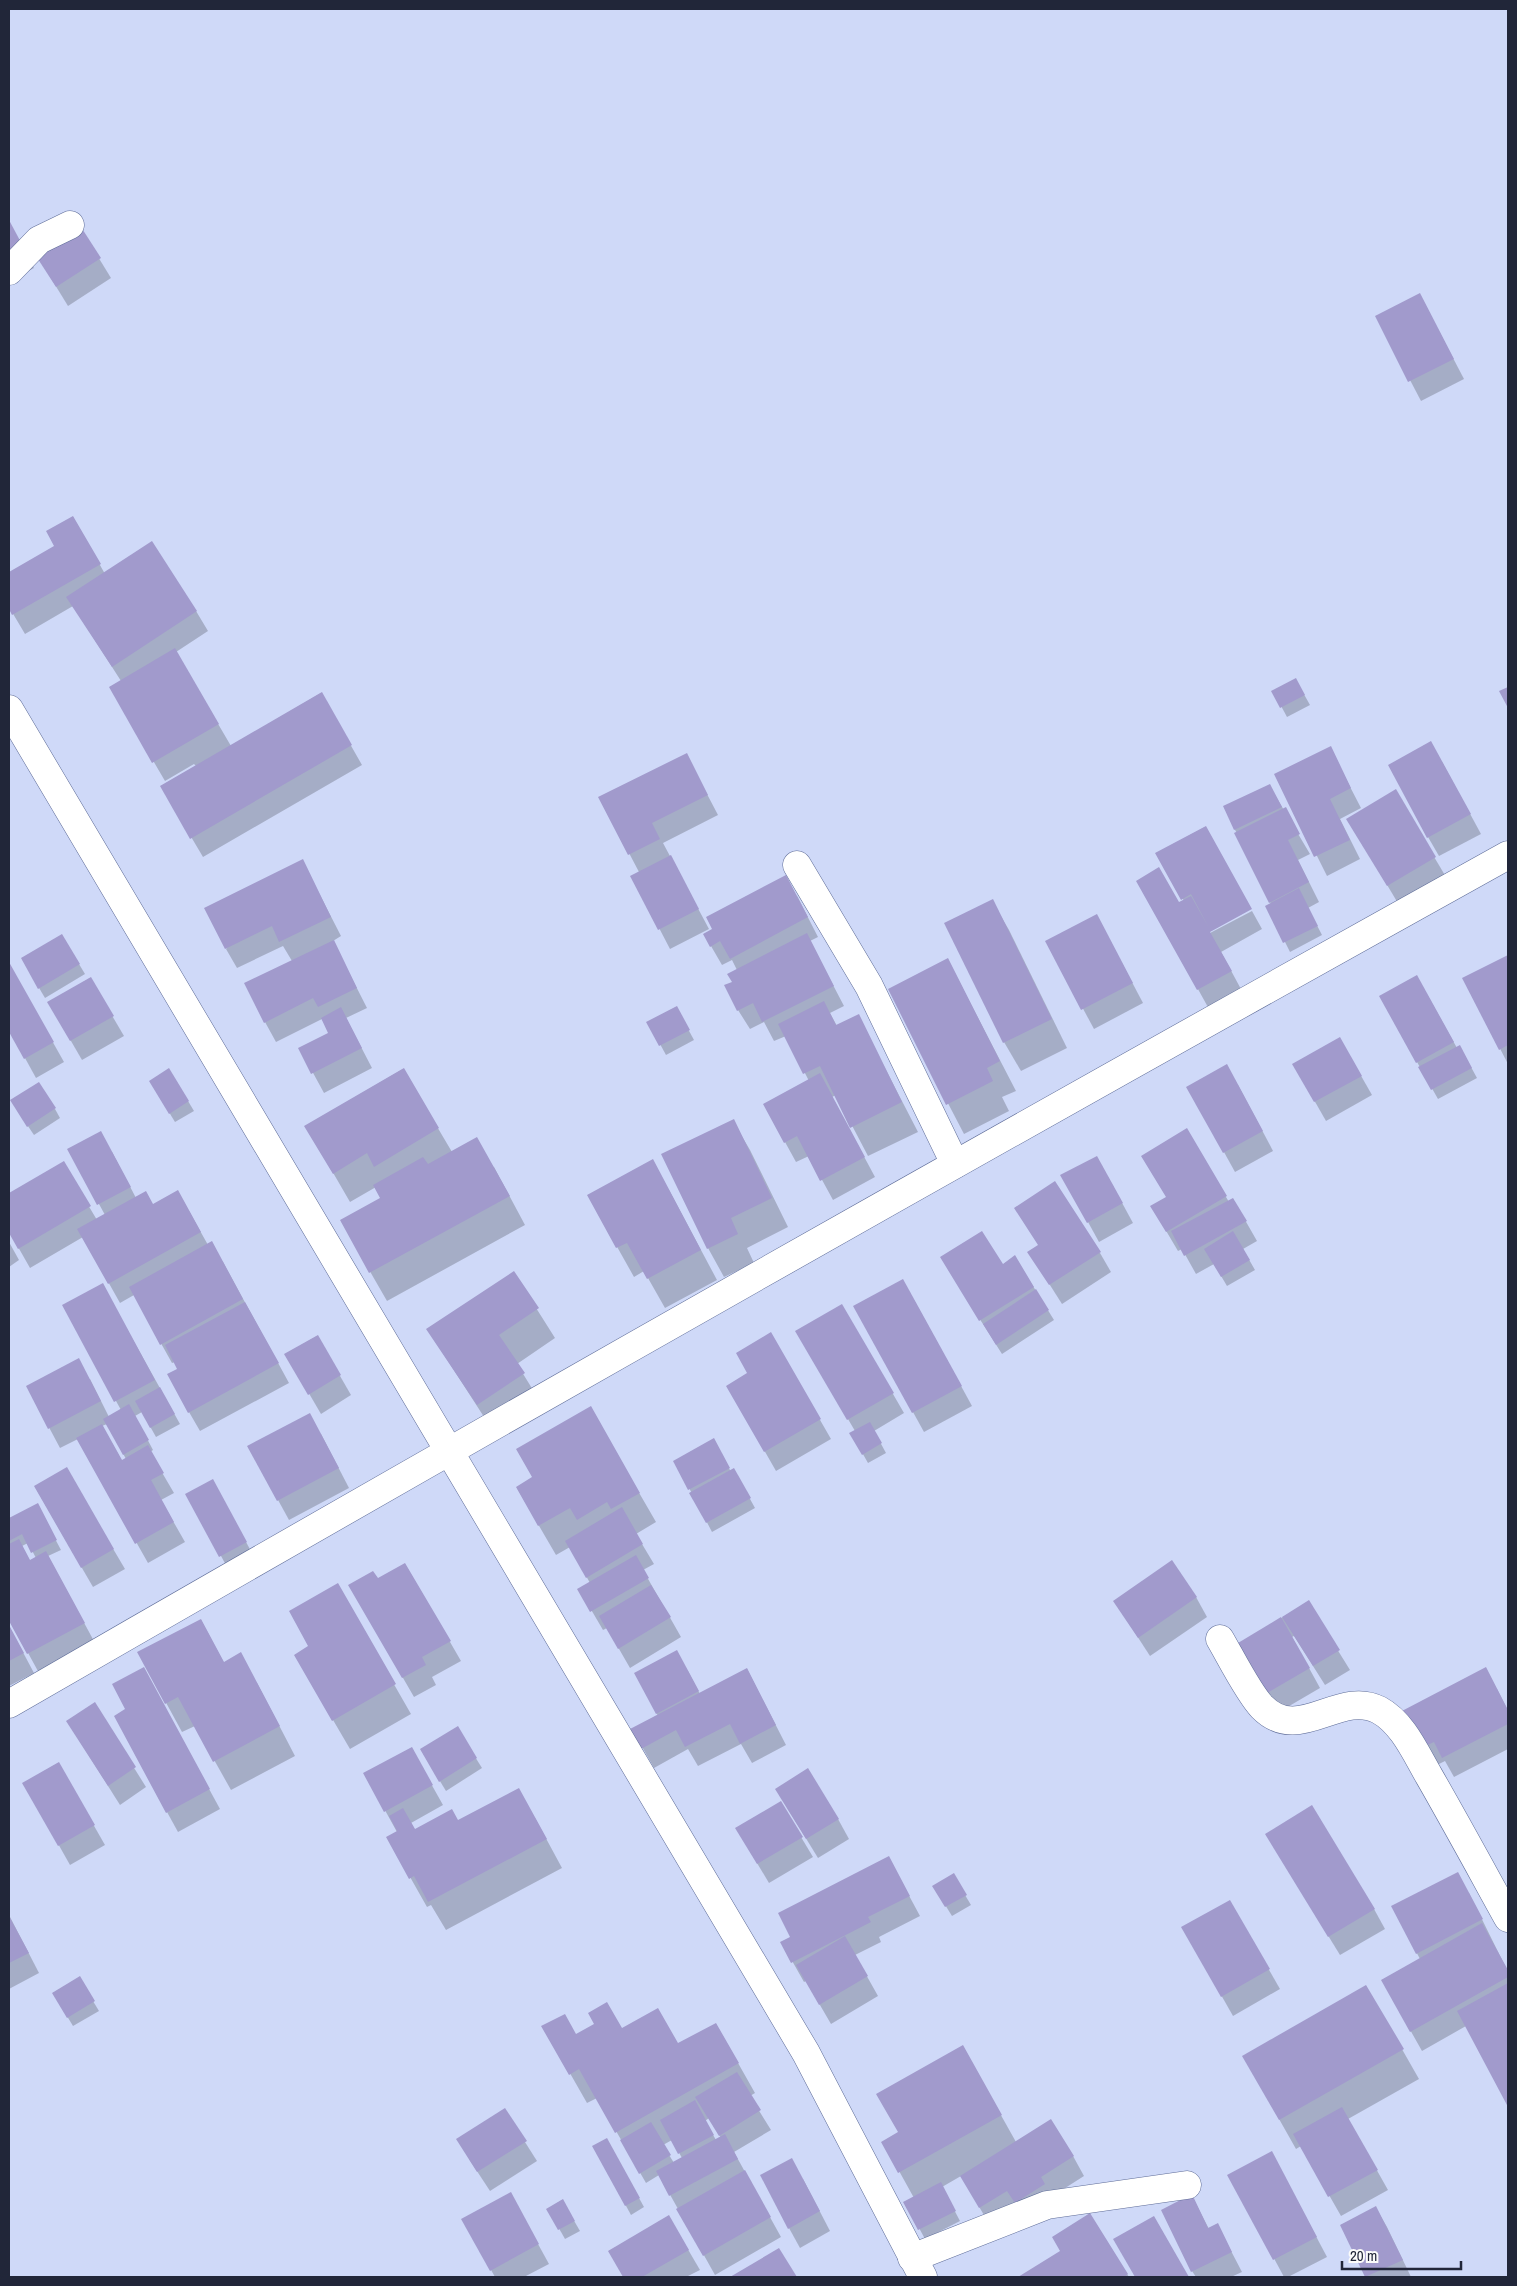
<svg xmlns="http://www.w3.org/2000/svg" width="1517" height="2286" font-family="'Archivo Narrow',sans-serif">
<rect width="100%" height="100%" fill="#cfd9f8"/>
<g fill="#0003" fill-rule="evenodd">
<polygon points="9,222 34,268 9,282"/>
<polygon points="81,229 111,278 68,306 49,275"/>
<polygon points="1420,295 1464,379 1421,401 1377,317"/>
<polygon points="73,517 105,574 196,611 208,631 176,652 231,746 321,693 362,765 203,857 161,786 196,766 194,764 165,781 110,687 121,681 73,606 25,634 9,607 9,573 56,547"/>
<polygon points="1301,689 1310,705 1287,717 1273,691"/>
<polygon points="1330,748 1361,808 1340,819 1360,859 1327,876 1276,774"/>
<polygon points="1442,762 1481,834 1439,856 1428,837"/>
<polygon points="697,775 718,815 663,843 709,929 670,949 632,876 639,872 600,798"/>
<polygon points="1395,791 1446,877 1399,905 1348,819"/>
<polygon points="1275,795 1310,854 1298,860 1319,902 1308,908 1322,935 1290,952 1267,906 1271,904 1224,807"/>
<polygon points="1205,827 1210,933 1252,911 1262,929 1221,952 1242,991 1209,1009 1138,881 1179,904 1184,901 1157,853"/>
<polygon points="302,860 341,936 333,941 367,1008 346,1018 372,1068 324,1093 300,1049 330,1033 322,1019 276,1042 265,1022 292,961 283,946 237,968 226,949"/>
<polygon points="797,896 818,937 810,941 844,1006 830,1013 837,1026 858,1016 918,1132 868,1156 836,1095 832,1097 875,1177 833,1200 809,1156 796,1162 785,1142 809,1081 786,1036 774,1041 764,1022 750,1029 738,1010 733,982 737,970 732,960 722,965 704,934"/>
<polygon points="992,901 1009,930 1067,1048 1021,1071 1004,1042"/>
<polygon points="1097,916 1143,1003 1094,1029 1047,942"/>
<polygon points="62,936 85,974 45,998 22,959"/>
<polygon points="1508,956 1508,1064 1464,979"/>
<polygon points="948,960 1016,1091 1002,1097 1009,1111 964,1134 889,990"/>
<polygon points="9,964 64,1062 36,1078 9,1029"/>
<polygon points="90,978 124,1036 82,1060 49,1003"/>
<polygon points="1428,996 1457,1048 1465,1056 1477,1078 1438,1099 1417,1062"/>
<polygon points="676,1007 694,1040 666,1055 648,1022"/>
<polygon points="1340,1039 1372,1095 1326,1121 1294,1065"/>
<polygon points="403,1069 452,1152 494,1167 525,1225 387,1301 341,1221 382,1199 376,1187 350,1202 306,1126"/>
<polygon points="150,1081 188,1101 194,1111 175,1122"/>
<polygon points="1238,1085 1273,1151 1235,1172 1188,1087"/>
<polygon points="55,1109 60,1118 34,1135 17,1110"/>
<polygon points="733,1121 750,1150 788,1227 747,1248 754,1263 724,1277 708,1248"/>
<polygon points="1186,1130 1229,1202 1233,1199 1257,1241 1243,1249 1255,1270 1227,1286 1214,1264 1196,1274 1182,1249 1178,1251 1152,1207 1167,1198"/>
<polygon points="69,1149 112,1152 136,1198 153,1206 189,1211 208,1245 223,1262 289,1383 200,1431 189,1412 179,1369 175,1362 172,1363 134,1295 120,1303 83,1237 30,1268 9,1231 9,1195 63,1163 97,1220 105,1215"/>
<polygon points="1108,1177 1133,1223 1099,1242 1088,1222"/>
<polygon points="669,1190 717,1280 665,1308 644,1271 634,1277 588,1195"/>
<polygon points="9,1242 19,1260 9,1267"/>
<polygon points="1029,1252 1100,1253 1111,1272 1062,1304"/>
<polygon points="1015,1257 1054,1320 1002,1354 953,1277 1002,1265"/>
<polygon points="514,1273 555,1338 517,1364 541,1403 495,1434 428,1330"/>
<polygon points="914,1300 972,1406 924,1432 855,1307"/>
<path d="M113,1304L180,1424L156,1437L142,1412L135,1416L153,1450L150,1452L174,1493L161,1500L185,1542L148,1563L78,1439L60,1448L27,1386L90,1379L109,1417L121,1410L116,1401ZM107,1424L126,1459L122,1461L102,1426Z"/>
<polygon points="842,1306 904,1413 874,1431 886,1453 868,1463 851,1433 855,1431 797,1332"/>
<polygon points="770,1333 831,1439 776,1471 728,1387 749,1374"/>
<polygon points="317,1336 351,1395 321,1414 286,1354"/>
<polygon points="590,1408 656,1522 636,1534 654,1564 643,1570 681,1637 630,1668 607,1628 603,1630 579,1589 590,1583 570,1547 556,1555 517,1488 534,1477"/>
<polygon points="321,1434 349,1488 289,1520 249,1447"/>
<polygon points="714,1440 731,1472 734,1470 755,1508 712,1532 675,1461"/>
<polygon points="66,1469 125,1569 93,1587 35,1487"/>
<polygon points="187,1494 223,1500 257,1562 232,1576"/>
<path d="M37,1505L61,1550L48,1556L95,1643L39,1673L9,1618V1520ZM28,1543L36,1558L30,1561L22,1546Z"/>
<polygon points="405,1564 461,1661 432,1677 436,1685 414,1697 350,1586 377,1580"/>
<polygon points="337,1585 411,1714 350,1749 295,1655 310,1647"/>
<polygon points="1196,1597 1207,1617 1150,1656 1115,1602"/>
<polygon points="1308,1602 1350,1670 1325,1685 1294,1636 1292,1637 1320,1688 1279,1712 1240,1643"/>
<polygon points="201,1620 224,1663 257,1683 295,1756 231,1790 195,1726 182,1732 139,1653"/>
<polygon points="9,1626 34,1673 9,1686"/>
<polygon points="747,1669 786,1745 752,1763 741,1744 698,1766 688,1749 654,1768 632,1729 658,1716 636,1673 688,1671 700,1694"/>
<polygon points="154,1688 220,1809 178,1832 167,1812"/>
<polygon points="1497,1689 1508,1711 1508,1749 1454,1777 1445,1761 1431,1768 1420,1749"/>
<polygon points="94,1704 146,1787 120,1805 79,1740"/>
<polygon points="457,1728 482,1768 446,1791 421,1750"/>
<polygon points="411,1748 443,1805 411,1823 415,1830 458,1822 535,1818 562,1868 446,1930 431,1905 427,1907 388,1838 397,1832 365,1774"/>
<polygon points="58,1763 105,1845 70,1865 24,1783"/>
<polygon points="788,1809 838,1819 849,1839 818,1858"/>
<polygon points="801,1837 813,1857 769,1883 748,1848"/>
<polygon points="1278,1854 1374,1909 1385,1929 1340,1955"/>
<polygon points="953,1875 971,1905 952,1916 934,1887"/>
<polygon points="899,1877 920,1916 879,1937 881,1942 855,1955 878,1996 831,2024 806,1981 804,1982 782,1943"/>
<polygon points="1469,1893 1508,1972 1508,2104 1466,2026 1422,2051 1382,1980 1420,1959 1392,1906"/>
<polygon points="1230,1902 1280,1989 1233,2016 1183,1928"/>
<polygon points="9,1915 39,1973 9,1989"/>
<polygon points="79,1978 99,2011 73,2026 53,1993"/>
<polygon points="1366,1986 1419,2079 1348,2119 1388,2190 1341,2216 1301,2146 1296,2149 1244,2057"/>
<path d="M716,2024L755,2093L750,2096L771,2130L734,2152L781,2237L715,2275L659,2175L646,2183L597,2098L587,2103L543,2026L576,2035L622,2030L678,2045ZM709,2118L721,2138L716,2140L705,2121ZM672,2140L682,2158L674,2163L663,2145Z"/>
<polygon points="979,2076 1016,2142 1073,2156 1084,2176 1051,2197 991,2227 961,2176 942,2187 960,2221 925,2239 905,2202 914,2198 883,2142 899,2133"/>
<polygon points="504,2109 537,2161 490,2191 469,2159"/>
<polygon points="607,2140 644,2207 631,2215 594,2147"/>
<polygon points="1282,2172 1327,2257 1288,2277 1284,2277 1229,2175"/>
<polygon points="803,2179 830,2231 800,2248 789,2228"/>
<polygon points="1192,2196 1209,2229 1217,2224 1242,2272 1231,2277 1196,2277 1192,2271"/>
<polygon points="562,2200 580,2231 565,2239 548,2209"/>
<polygon points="1376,2208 1387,2227 1411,2277 1367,2277 1341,2225"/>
<polygon points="521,2213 549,2264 524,2277 495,2277 463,2220"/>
<polygon points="1089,2215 1129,2277 1021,2277 1061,2252"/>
<polygon points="669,2217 700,2270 686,2277 625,2277 609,2251"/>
<polygon points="1154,2217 1188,2277 1136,2277 1115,2239"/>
<polygon points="779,2250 795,2277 733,2277"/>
</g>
<g fill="#a19acc">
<polygon points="9,220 24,248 9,256"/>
<polygon points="81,227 101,258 56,287 36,256"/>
<polygon points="1420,293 1454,359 1408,382 1375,316"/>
<polygon points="73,516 101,564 12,615 9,609 9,572 54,546 46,531"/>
<polygon points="152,541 197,611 112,667 66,597"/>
<polygon points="175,648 219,724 152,763 109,687"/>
<polygon points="1296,678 1305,695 1280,708 1271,691"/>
<polygon points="1508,687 1508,708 1499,691"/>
<polygon points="322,692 352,745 190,839 160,786"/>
<polygon points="1431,741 1471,814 1427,838 1388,765"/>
<polygon points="1331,746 1351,788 1330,799 1350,840 1314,857 1274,774"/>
<polygon points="687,753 708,795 652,823 660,839 628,855 598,797"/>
<polygon points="1270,784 1282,807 1234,830 1223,806"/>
<polygon points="1396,789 1436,857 1387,886 1346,819"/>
<polygon points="1286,807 1300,834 1288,840 1309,882 1269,903 1234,833"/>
<polygon points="1206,826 1252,909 1210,932 1232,971 1197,990 1136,881 1159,867 1179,902 1191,896 1209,928 1191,894 1181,900 1155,853"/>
<polygon points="671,855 699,909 658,930 630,876"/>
<polygon points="303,859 331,917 279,942 272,926 225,949 204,908"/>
<polygon points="786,875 808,917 730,959 720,941 710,947 703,934 712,929 706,917"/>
<polygon points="1299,888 1318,926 1283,943 1265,906"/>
<polygon points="993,899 1052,1019 1003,1043 944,923"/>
<polygon points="1097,914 1133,983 1081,1010 1045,941"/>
<polygon points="807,933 834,986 762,1022 753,1003 737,1011 724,985 732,982 727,974"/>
<polygon points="62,934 80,964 38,989 21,958"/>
<polygon points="334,940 357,988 318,1007 313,998 264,1023 244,983"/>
<polygon points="1508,955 1508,1045 1499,1050 1462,978"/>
<polygon points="948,958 1000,1061 987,1068 993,1081 946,1105 888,989"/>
<polygon points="9,962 54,1042 24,1059 9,1032"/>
<polygon points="1417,975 1454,1042 1416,1063 1379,996"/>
<polygon points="91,977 114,1016 70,1041 47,1002"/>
<polygon points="824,1001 836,1025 859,1014 902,1102 850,1128 820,1066 803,1074 778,1024"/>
<polygon points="677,1006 690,1030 659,1046 646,1022"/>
<polygon points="341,1007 362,1048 311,1074 298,1048 328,1033 321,1018"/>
<polygon points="1340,1037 1362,1076 1314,1102 1292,1064"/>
<polygon points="1460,1045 1472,1068 1431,1090 1418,1067"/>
<polygon points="1227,1064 1263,1131 1223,1153 1186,1087"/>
<polygon points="169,1068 189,1101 169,1114 149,1081"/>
<polygon points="404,1068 439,1128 374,1167 367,1153 333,1174 304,1126"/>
<polygon points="820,1073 865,1157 820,1181 797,1136 784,1143 763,1104"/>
<polygon points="39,1082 56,1108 27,1127 10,1100"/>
<polygon points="734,1119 772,1198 731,1218 738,1234 707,1249 661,1154"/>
<polygon points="1187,1128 1227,1196 1166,1232 1150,1206 1166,1197 1141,1156"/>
<polygon points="101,1131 131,1187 97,1205 67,1149"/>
<polygon points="477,1137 510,1196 369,1273 340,1220 380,1198 373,1185 423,1157 428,1164"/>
<polygon points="1097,1156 1123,1203 1087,1223 1060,1175"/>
<polygon points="653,1159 701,1250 647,1279 627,1243 616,1248 587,1195"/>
<polygon points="64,1161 91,1206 18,1249 9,1233 9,1193"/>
<polygon points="1055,1181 1101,1252 1049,1285 1027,1252 1038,1245 1014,1208"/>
<polygon points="178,1190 201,1232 108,1284 77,1229 146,1191 153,1204"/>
<polygon points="1233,1198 1247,1221 1184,1256 1171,1231"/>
<polygon points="982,1231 1003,1264 1015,1255 1034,1287 979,1321 940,1257"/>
<polygon points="1233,1231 1250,1260 1221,1277 1204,1249"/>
<polygon points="212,1241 243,1299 160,1345 129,1287"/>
<polygon points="514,1271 539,1308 499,1335 525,1373 477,1405 426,1329"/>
<polygon points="903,1279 962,1386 912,1413 853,1306"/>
<polygon points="103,1283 155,1380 114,1402 62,1305"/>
<polygon points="1036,1289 1049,1310 996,1345 983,1324"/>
<polygon points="245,1302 279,1363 188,1413 167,1374 177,1369 165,1345"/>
<polygon points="842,1304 894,1393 847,1420 795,1331"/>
<polygon points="771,1332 821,1419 764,1452 726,1386 747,1373 736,1353"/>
<polygon points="318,1335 341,1375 308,1395 284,1354"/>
<polygon points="79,1358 101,1401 48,1429 26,1386"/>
<polygon points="160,1387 175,1414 150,1428 135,1401"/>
<polygon points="129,1404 149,1440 123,1455 103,1419"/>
<polygon points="591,1406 640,1493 611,1509 607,1502 577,1520 570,1508 538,1526 516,1487 532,1477 516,1449"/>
<polygon points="310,1413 339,1468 277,1501 247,1446"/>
<polygon points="870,1422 882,1443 862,1455 849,1433"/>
<polygon points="102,1424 122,1460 148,1445 164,1473 151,1480 174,1522 135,1544 76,1438"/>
<polygon points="714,1438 730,1468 688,1490 673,1461"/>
<polygon points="67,1467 114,1549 81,1568 34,1486"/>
<polygon points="734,1468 751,1498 706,1523 689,1493"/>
<polygon points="213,1479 247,1542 219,1557 185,1494"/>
<polygon points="38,1503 57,1540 31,1553 22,1534 9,1541 9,1518"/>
<polygon points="622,1507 643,1544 586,1578 565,1541"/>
<polygon points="19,1539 30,1560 46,1551 85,1623 27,1654 9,1621 9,1544"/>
<polygon points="636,1555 649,1578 590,1612 577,1589"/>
<polygon points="1172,1560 1197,1597 1138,1638 1113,1601"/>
<polygon points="405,1563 451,1641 422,1657 426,1665 402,1678 348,1585 373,1571 378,1578"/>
<polygon points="338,1583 396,1684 332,1721 294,1655 308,1646 289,1611"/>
<polygon points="651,1585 671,1617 618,1649 599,1616"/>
<polygon points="1309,1600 1340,1650 1313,1666 1282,1617"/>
<polygon points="1281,1617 1310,1668 1267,1693 1238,1643"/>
<polygon points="201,1619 224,1662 241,1652 280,1726 213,1762 178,1697 165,1704 137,1652"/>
<polygon points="9,1625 24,1653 9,1661"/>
<polygon points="677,1650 699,1691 656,1714 634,1673"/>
<polygon points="144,1667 210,1789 166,1813 114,1716 125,1709 112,1684"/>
<polygon points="1486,1667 1508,1710 1508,1724 1442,1758 1434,1742 1419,1749 1400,1712"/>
<polygon points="747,1668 776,1725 740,1744 730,1724 685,1747 676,1730 641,1749 630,1729"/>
<polygon points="95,1702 136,1767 108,1786 66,1721"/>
<polygon points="458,1726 477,1758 439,1782 420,1749"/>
<polygon points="412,1747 433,1785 384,1812 363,1773"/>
<polygon points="59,1762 95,1825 58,1846 22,1783"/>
<polygon points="808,1768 839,1819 806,1839 775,1789"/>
<polygon points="519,1788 547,1839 428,1902 414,1876 409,1879 386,1837 397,1831 389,1816 403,1808 415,1829 452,1809 458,1820"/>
<polygon points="781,1801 803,1837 757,1864 735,1828"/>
<polygon points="1312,1805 1375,1909 1328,1937 1265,1834"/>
<polygon points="889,1856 910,1896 868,1917 871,1922 791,1963 780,1942 790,1937 778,1913"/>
<polygon points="1458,1872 1483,1919 1416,1954 1391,1906"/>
<polygon points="954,1873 967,1895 945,1907 932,1886"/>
<polygon points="1230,1900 1270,1969 1221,1997 1181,1927"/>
<polygon points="9,1916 29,1953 9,1963"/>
<polygon points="1482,1923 1508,1970 1508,1977 1410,2032 1381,1980"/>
<polygon points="845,1936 868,1976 819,2005 796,1965"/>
<polygon points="80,1976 95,2001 67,2018 52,1993"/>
<polygon points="1508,1983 1508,2107 1457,2011"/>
<polygon points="1366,1985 1404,2049 1279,2120 1242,2056"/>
<polygon points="607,2002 622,2028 658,2008 678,2043 716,2023 739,2063 615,2133 579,2069 569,2075 541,2026 565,2014 576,2034 594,2024 588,2013"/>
<polygon points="963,2045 1002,2115 898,2173 881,2142 898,2132 876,2094"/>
<polygon points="737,2072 761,2110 719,2136 695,2097"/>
<polygon points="695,2100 714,2135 678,2154 660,2120"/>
<polygon points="1342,2107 1378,2170 1328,2197 1293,2134"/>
<polygon points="505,2108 527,2141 477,2172 456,2139"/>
<polygon points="1051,2119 1074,2156 1041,2177 1045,2184 1015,2203 1007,2191 979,2208 960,2176"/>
<polygon points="651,2122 671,2155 639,2174 620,2140"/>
<polygon points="725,2134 738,2159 669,2196 656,2171"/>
<polygon points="607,2138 640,2198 625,2206 592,2146"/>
<polygon points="1272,2151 1317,2237 1273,2260 1227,2175"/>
<polygon points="792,2158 820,2211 788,2229 760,2175"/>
<polygon points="745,2170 771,2217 703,2256 676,2209"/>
<polygon points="941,2182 956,2211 918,2230 903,2202"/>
<polygon points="511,2192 539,2244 490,2271 461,2219"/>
<polygon points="1192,2194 1208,2228 1218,2223 1232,2252 1191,2272 1161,2210"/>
<polygon points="563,2199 575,2221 558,2230 546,2209"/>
<polygon points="1376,2206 1403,2260 1365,2277 1340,2225"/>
<polygon points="1090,2213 1128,2274 1124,2277 1018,2277 1060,2251 1052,2237"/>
<polygon points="669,2215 689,2250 642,2277 623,2277 608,2251"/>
<polygon points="1154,2216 1189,2277 1135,2277 1113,2239"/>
<polygon points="779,2248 797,2277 730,2277"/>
</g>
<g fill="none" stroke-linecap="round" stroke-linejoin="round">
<defs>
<g id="minor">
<polyline points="9,271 39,240 70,225"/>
<polyline points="9,709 806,2053 923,2277"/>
<polyline points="797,865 869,986 955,1164"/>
<path d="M1220,1639C1230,1656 1249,1694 1262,1707C1299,1745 1339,1689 1379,1710C1403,1723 1416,1754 1429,1776C1456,1823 1482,1871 1508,1918"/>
<path d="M9,1704C506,1417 1006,1134 1508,855"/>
<polyline points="912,2258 1047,2205 1187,2185"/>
</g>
</defs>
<use href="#minor" stroke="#5e6c98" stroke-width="29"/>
<use href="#minor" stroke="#fff" stroke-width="28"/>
</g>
<rect width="1517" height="2286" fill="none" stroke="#212639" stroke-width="20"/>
<path d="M1342 2261v8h119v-8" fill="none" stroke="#212639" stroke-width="2.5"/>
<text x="1350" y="2261" font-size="15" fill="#212639" stroke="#fbfbfb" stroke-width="4" paint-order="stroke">20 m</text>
</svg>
